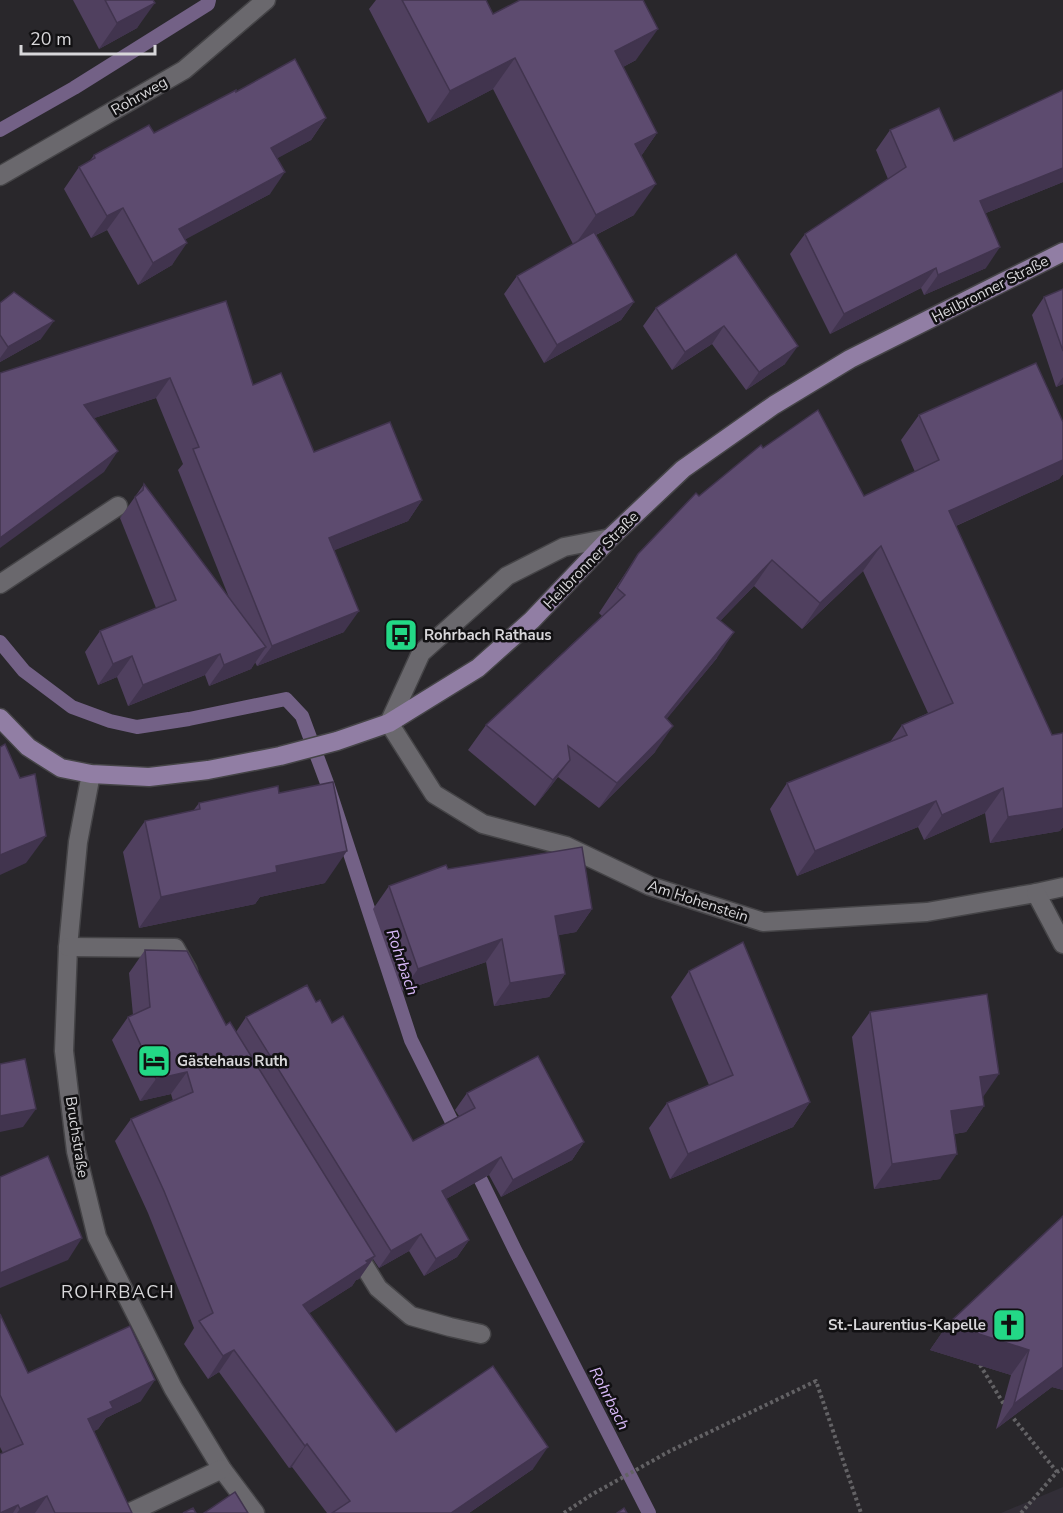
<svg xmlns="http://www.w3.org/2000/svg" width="1063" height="1513" font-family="'Nunito Sans',sans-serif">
<rect width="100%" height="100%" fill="#29272b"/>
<polygon fill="#322e37" points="1063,1487 1063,1513 1001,1513"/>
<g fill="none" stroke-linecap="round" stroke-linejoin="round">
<g stroke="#736186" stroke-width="14">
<polyline points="0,130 74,88 208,4 209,0"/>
<polyline points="0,642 24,671 72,707 110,721 137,727 189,719 286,699 302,716 327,783 411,1040 459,1136"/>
<polyline points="473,1164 515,1250 649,1513"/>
</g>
<defs>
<g id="minor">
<polyline points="0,176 184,70 266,0"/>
<polyline points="610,538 564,547 507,576 421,653 389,723 434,794 483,824 566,846 650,886 763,922 927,912 1036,893 1063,887"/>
<polyline points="0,584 118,506"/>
<polyline points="91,774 78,842 68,947 64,1051 76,1151 97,1237 173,1388 222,1469 255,1513"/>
<polyline points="1036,893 1063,944"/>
<polyline points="68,947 175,948 188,971"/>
<polyline points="354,1249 378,1288 411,1316 450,1327 481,1334"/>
<polyline points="129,1513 222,1469"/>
</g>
<polyline id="major" points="0,718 28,747 61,768 91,774 149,777 208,770 280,756 337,741 389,723 478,668 532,620 610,538 683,469 774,405 850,359 1063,252"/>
</defs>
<use href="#minor" stroke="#454447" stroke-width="21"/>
<use href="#major" stroke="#454447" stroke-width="21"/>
<g stroke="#636265" stroke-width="4" stroke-dasharray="3 3" stroke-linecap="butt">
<polyline points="980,1365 1005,1406"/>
<polyline points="1010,1414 1057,1472"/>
<polyline points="564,1513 591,1495 670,1451 816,1381 861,1513"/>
<polyline points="1021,1513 1057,1472 1063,1469"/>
</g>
<use href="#minor" stroke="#6a686d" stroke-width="18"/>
<use href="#major" stroke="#917ea4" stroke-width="18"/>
</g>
<g fill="#50405f">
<polygon points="73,0 153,0 137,28 99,49"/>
<polygon points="376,0 486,0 493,14 636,60 623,67 657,133 641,156 634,215 596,235 634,302 621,320 544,363 504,294 517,276 573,244 493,89 428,123 369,9"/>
<polygon points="1063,90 1063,182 986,213 986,268 924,295 921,288 830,334 790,254 805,234 888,179 876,150 890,130 954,141"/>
<polygon points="236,92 326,118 311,140 277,158 270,194 185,239 172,265 138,285 107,230 91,238 64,189 79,167 89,162 94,155 154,133"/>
<polygon points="736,254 785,364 746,390 712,344 672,370 643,326 656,308"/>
<polygon points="1063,289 1063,384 1056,387 1032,315 1044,297"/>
<polygon points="226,301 253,385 314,452 422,500 408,521 334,550 344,632 257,666 255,662 251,669 209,686 205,675 128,706 117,677 98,685 85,652 100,631 156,608 120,518 144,484 230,600 178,470 183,464 156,398 94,418 104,472 0,373"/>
<polygon points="0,303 41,339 0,362"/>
<polygon points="919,415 1063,422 1063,474 1059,479 956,526 1052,735 1063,733 1063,827 1060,831 990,843 985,813 924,840 918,827 797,876 770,809 787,783 890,742 902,725 928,713 863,571 802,629 754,586 720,621 717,658 666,719 655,752 599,808 558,777 535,806 468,750 486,725 602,616 599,613 638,554 699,496 763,448 864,496 915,472 901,440"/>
<polygon points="279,793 325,883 260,897 255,904 139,928 123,852 145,821 193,811 199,803"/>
<polygon points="448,869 592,909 576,932 558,935 565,974 549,997 494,1006 486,962 402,991 373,909 389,886"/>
<polygon points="145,950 226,1025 236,1032 246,1017 316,1002 332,1023 413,1141 459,1116 455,1110 467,1093 584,1142 572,1160 501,1197 489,1175 446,1199 469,1240 457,1257 424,1276 409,1251 379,1268 373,1259 359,1279 356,1280 352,1286 309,1313 396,1432 533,1469 469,1513 327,1513 292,1467 289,1468 219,1372 208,1379 184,1344 194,1328 148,1213 115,1141 131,1119 173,1101 171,1094 140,1101 112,1040 128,1017 133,1015 129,973"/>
<polygon points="689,971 810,1102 793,1127 670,1179 649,1128 667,1103 709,1085 671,997"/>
<polygon points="870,1012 983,1098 984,1106 966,1132 954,1134 940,1179 874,1189 852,1037"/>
<polygon points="1063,1216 1063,1390 1052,1387 996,1429 1011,1375 930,1350 948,1324"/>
<polygon points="0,1314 28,1373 141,1401 106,1418 98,1429 94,1431 132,1513 0,1513 3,1453 0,1447"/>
</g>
<g fill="#41344e">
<polygon points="155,3 137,28 99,49 117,23"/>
<polygon points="658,29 636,60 593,83 615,51"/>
<polygon points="515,58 493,89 428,123 450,91"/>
<polygon points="326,118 311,140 256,170 271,148"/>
<polygon points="657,133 635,165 635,144"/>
<polygon points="1063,168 1063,182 966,221 980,201"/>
<polygon points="285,172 270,194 164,251 179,229"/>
<polygon points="656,184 634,215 574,246 596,215"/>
<polygon points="123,208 107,230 91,238 107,216"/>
<polygon points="187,243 172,265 138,285 153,263"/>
<polygon points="1000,247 986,268 924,295 938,275"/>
<polygon points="936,268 921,288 830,334 844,314"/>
<polygon points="634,302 621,320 544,363 557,345"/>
<polygon points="54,321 41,339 0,362 0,358 8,347"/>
<polygon points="724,326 712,344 672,370 685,352"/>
<polygon points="798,346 785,364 746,390 759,372"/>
<polygon points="1063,377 1063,384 1056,387"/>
<polygon points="170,378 156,398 70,426 84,405"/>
<polygon points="118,451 104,472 0,548 0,538"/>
<polygon points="1063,460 1063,474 1059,479 931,537 949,511"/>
<polygon points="422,500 408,521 315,558 329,538"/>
<polygon points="881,546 863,571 802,629 820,603"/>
<polygon points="772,560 754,586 699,643 717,618"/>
<polygon points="359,611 344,632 257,666 272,646"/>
<polygon points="734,632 717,658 647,743 665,717"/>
<polygon points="266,647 251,669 209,686 224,665"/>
<polygon points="220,654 205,675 128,706 143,685"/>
<polygon points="132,656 117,677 98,685 113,664"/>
<polygon points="673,726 655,752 599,808 617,783"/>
<polygon points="570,760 552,785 535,806 553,780"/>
<polygon points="1003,788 985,813 924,840 942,815"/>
<polygon points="936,801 918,827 797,876 815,851"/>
<polygon points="1063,808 1063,827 1060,831 990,843 1008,817"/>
<polygon points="46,836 26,863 0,875 0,855"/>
<polygon points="347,851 325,883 260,897 255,904 139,928 161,897 276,866"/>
<polygon points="592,909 576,932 539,939 555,916"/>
<polygon points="502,939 486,962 402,991 418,969"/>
<polygon points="565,974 549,997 494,1006 510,983"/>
<polygon points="187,1072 171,1094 140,1101 156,1079"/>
<polygon points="999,1074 981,1100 980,1077"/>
<polygon points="810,1102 793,1127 670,1179 688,1154"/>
<polygon points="984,1106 966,1132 933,1137 951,1111"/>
<polygon points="36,1109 23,1127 0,1132 0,1116"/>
<polygon points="584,1142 572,1160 501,1197 513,1180"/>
<polygon points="957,1154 940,1179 874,1189 892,1164"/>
<polygon points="501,1157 489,1175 430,1208 442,1191"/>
<polygon points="421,1234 409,1251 379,1268 391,1251"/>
<polygon points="82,1238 68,1260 0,1288 0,1273"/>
<polygon points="469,1240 457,1257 424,1276 436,1259"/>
<polygon points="375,1256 359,1279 356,1280 352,1286 288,1327 303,1305 366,1261"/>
<polygon points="948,1324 1029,1350 1011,1375 930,1350"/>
<polygon points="234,1350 219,1372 208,1379 223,1356"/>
<polygon points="1063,1367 1063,1390 1052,1387 996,1429 1014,1404"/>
<polygon points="155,1380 141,1401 106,1418 98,1429 73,1441 88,1419 110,1402"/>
<polygon points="307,1444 292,1467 289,1468 305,1446"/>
<polygon points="548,1447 533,1469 469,1513 451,1513"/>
<polygon points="47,1496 35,1513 17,1513 20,1509"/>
<polygon points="18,1505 13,1513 1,1513"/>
</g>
<g fill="#5d4b6f" stroke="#41344e" stroke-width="1.5">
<polygon points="105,0 153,0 155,3 117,23"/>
<polygon points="402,0 486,0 493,14 520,0 643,0 658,29 615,51 657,133 635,144 656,184 596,215 515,58 450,91"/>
<polygon points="295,59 326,118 271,148 285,172 179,229 187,243 153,263 123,208 107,216 79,167 95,158 94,155 149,125 154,133 236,90 236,92"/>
<polygon points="1063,90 1063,168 980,201 1000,247 938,275 936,268 844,314 805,234 906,167 890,130 939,108 954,141"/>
<polygon points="594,232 634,302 557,345 517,276"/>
<polygon points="736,254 798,346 759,372 724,326 685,352 656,308"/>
<polygon points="1063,289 1063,351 1044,297"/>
<polygon points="14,292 54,321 8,347 0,335 0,303"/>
<polygon points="226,301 253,385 281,373 314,452 390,422 422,500 329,538 359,611 272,646 193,449 199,447 170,378 84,405 118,451 0,538 0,373"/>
<polygon points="1036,363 1063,422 1063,460 949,511 1052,735 1063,733 1063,808 1008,817 1003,788 942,815 936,801 815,851 787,783 907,735 902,725 953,703 881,546 820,603 772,560 717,618 734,632 665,717 673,726 617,783 568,746 570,760 553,780 486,725 625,595 617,588 638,554 696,493 699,496 761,445 763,448 818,410 864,496 939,460 919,415"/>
<polygon points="144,484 266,647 224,665 220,654 143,685 132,656 113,664 100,631 176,600 135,497 143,490"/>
<polygon points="5,744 20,778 35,774 46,836 0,855 0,747"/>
<polygon points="333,782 347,851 276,866 277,872 161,897 145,821 200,809 199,803 278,786 279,793"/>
<polygon points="582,847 592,909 555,916 565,974 510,983 502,939 418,969 389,886 446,865 448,869"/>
<polygon points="743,942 810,1102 688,1154 667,1103 733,1075 689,971"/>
<polygon points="145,950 187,951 226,1025 230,1022 375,1256 366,1261 368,1263 303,1305 396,1432 493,1366 548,1447 451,1513 332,1513 350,1501 307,1444 305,1446 234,1350 223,1356 199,1321 213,1313 164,1191 131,1119 193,1092 187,1072 156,1079 128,1017 150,1007"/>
<polygon points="307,985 316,1002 320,1000 332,1023 343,1016 413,1141 475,1108 467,1093 538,1056 584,1142 513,1180 501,1157 442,1191 469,1240 436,1259 421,1234 391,1251 246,1017"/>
<polygon points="987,994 999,1074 980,1077 984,1106 951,1111 957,1154 892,1164 870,1012"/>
<polygon points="25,1059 36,1109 0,1116 0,1064"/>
<polygon points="48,1156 82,1238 0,1273 0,1177"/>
<polygon points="1063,1216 1063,1367 1014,1404 1029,1350 948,1324"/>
<polygon points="0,1314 28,1373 130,1326 155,1380 110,1402 113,1408 88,1419 132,1513 55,1513 47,1496 20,1509 18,1505 0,1513 0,1454 23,1444 0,1395"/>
<polygon points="235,1492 248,1513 204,1513"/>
<polygon points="193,1508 196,1513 183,1513"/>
<polygon points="624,1508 627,1513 617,1513"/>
</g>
<defs>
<symbol id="bus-square" viewBox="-11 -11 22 22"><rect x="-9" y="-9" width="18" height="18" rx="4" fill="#23d886" stroke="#111012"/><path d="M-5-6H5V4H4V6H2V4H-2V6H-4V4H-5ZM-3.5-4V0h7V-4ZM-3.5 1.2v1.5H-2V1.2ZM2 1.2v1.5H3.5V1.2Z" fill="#111"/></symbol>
<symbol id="hotel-square" viewBox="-11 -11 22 22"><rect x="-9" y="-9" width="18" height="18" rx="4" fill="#23d886" stroke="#111012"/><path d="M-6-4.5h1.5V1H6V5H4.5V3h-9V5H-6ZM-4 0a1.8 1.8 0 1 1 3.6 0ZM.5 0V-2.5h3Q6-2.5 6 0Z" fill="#111"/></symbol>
<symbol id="church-square" viewBox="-11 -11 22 22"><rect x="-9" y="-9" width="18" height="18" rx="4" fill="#23d886" stroke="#111012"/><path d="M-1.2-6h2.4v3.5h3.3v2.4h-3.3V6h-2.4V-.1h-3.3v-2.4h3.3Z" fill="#111"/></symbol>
</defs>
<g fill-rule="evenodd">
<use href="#bus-square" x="382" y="616" width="38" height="38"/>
<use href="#hotel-square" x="135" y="1042" width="38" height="38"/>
<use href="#church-square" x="990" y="1306" width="38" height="38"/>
</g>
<g text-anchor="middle" stroke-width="5" stroke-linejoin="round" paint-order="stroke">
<g font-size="15" fill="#d8d7da" stroke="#111012">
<text transform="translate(139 96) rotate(-30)" y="5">Rohrweg</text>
<text transform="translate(990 289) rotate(-27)" y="5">Heilbronner Straße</text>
<text transform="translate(591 560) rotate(-46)" y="5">Heilbronner Straße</text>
<text transform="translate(698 901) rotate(18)" y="5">Am Hohenstein</text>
<text transform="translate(77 1137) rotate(81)" y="5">Bruchstraße</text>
</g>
<g font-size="15" font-weight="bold" fill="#d8d7da" stroke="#111012" text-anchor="start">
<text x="424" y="640">Rohrbach Rathaus</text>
<text x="177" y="1066">Gästehaus Ruth</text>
<text x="986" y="1330" text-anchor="end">St.-Laurentius-Kapelle</text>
</g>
<g font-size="16" font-style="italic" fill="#d7b8f7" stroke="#111012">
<text transform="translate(403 962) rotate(71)" y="6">Rohrbach</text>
<text transform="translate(610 1398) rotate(63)" y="6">Rohrbach</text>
</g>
<g font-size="18" letter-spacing="1.5" fill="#d8d7da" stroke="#111012">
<text x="118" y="1298">ROHRBACH</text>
</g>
</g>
<path d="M21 45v9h134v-9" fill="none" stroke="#d8d7da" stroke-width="3"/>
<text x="30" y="45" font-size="18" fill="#d8d7da" stroke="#111012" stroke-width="4.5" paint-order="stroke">20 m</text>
</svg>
